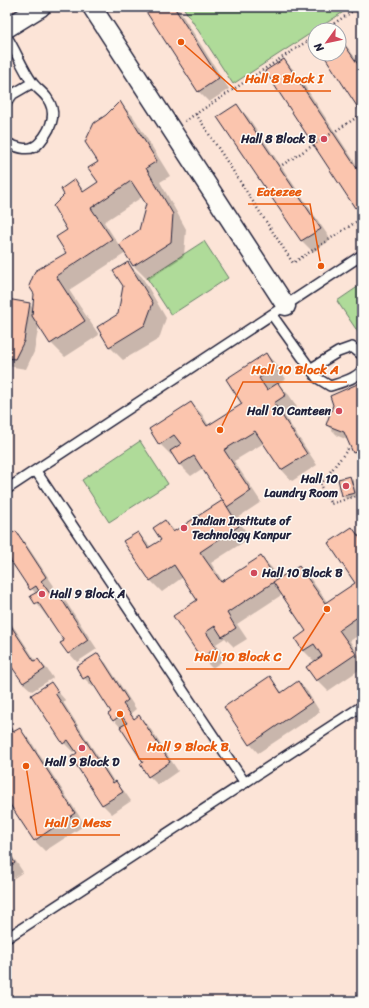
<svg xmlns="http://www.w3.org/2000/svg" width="369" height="1008" font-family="Sriracha,sans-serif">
<rect width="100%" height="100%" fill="#fdf1e8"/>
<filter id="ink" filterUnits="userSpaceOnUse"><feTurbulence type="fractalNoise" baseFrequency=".025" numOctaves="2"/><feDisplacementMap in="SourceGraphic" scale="8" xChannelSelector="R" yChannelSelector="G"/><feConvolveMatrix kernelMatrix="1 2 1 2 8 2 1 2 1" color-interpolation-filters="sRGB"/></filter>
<g filter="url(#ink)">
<path fill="#fce4d7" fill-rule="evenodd" d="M7,7H362V1001H7ZM315,30H339V54H315Z"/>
<g fill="#afdb99" stroke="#687e6a">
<polygon points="183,7 351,7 233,84"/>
<polygon points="204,241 228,278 171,315 147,278"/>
<polygon points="362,284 362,338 337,301"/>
<polygon points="140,441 168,484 109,522 82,480"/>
</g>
<g fill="#0003" fill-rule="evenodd">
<polygon points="145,7 177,7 229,89 209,102 198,91"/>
<polygon points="339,36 362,67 362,111 324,54 339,54"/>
<polygon points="284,60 295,71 362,173 362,213 356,207"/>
<path d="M120,103L133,116L170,176L160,182L186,229L184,256L148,280L134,266L126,253L69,290L99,335L65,357L51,343L39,325L34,352L26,369L7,366V300L29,304L33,308L67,253L68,231L65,195L75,181L85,192L99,183L100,162L107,116ZM142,197L147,204L140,231L119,245L104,222Z"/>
<polygon points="237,106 248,117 331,240 313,252 302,241 218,117"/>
<polygon points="127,263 142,277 166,318 159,339 123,360 109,346 119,315"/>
<polygon points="266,354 277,365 286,379 278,384 289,395 297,407 284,415 317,465 292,481 282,470 264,443 234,461 261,502 237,518 250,538 211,563 223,582 261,557 272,568 279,579 299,567 310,578 328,603 357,583 352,528 362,538 362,633 350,641 362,660 362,668 328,691 317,680 315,662 304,651 296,639 308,631 283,594 237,624 247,639 234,647 225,638 216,644 226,659 212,668 201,657 198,600 183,577 162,592 151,581 125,541 138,533 151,547 162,540 165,521 176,532 224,500 203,468 191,476 180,465 173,454 171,455 160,444 191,403 202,414 209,426 243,404"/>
<polygon points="362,383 362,461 354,452 348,440 338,436 327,425"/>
<polygon points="350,477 353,480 357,496 346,499 343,496"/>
<polygon points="16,532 24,541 54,586 49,590 53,595 57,593 66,602 97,649 77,662 69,653 65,641 32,597 36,594 7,558 7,537"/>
<polygon points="7,617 36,661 38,660 47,669 53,678 32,691 23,683 7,658"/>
<polygon points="97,655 106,663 136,709 131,713 135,719 139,717 148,725 178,771 158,785 149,776 145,762 122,729 114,720 112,712 95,686 93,687 84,678"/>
<polygon points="270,678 283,693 298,682 307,691 320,712 258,753 250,744"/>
<polygon points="51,684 66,701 63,702 115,783 124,791 131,801 112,814 103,805 72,757 78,753 76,750 73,752 64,743"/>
<polygon points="7,723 16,732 19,729 30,740 85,825 45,851 34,840 7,798"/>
<polygon points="7,848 23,872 7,883"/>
</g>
<g fill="#fbc5ae" stroke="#22223b">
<polygon points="143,7 174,7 219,78 198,92"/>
<polygon points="339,37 362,70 362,114 323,54 339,54"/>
<polygon points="284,59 362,176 362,203 355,208 265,71"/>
<polygon points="120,101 157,161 146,168 173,214 171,242 133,266 119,244 139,230 146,204 131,181 91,208 112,239 56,276 85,321 50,344 32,316 34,294 29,286 35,271 66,253 56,237 67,230 53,206 64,195 61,189 75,179 83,192 98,182 88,168 98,162 85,142 94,123 106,115"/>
<polygon points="237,104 321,229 301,241 217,117"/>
<polygon points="128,262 153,303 145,325 109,347 97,327 118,314 123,286 113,271"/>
<polygon points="7,299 30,303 24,341 15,359 7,358"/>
<polygon points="266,353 275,368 259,378 267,390 278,383 286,395 274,403 307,454 281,470 255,431 224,450 251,491 227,507 194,456 179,465 170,451 181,444 174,435 159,445 149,429 191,402 207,426 242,404 226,379"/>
<polygon points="362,382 362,458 361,458 358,451 353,453 344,432 326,425 333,405 330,396"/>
<polygon points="350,476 355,493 342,496 338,479"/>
<polygon points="223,500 239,526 200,552 221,582 261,556 277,580 227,613 236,628 222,637 215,626 206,632 216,648 201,658 173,616 197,600 174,565 150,581 123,541 138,532 148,548 161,540 153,528 165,520 173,532"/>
<polygon points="352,527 362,541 362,614 339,630 356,654 316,681 306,667 322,656 314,644 303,651 295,639 306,631 273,582 299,566 325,603 355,583 328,543"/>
<polygon points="16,531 46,577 41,581 51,595 57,592 88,640 68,654 60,643 64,641 38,602 35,604 30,596 39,591 36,586 30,590 7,555 7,536"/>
<polygon points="7,620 34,661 38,659 45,669 23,683 7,660"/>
<polygon points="98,653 128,700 123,704 134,719 139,715 170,762 148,777 140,764 143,762 120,727 127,723 121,715 113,721 108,714 111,712 88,676 83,679 76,667"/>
<polygon points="270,676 281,693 298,681 312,702 249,745 224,707"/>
<polygon points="51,682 58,692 55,693 113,783 116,781 123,792 102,805 71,757 77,753 68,740 63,744 31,695"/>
<polygon points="7,723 13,732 20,728 75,813 34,841 7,800"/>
<polygon points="7,851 15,863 7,868"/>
</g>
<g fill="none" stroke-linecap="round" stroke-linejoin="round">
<defs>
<g id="lane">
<path d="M7,37C16,51 22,68 32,82C36,88 43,92 47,98C58,113 51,129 40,142C31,153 18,148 7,143"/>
<polyline points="7,102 13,94 32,83"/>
<path d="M272,315L317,378L330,386C339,383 358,379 362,369"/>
<polyline points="310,369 338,352 352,347 362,355"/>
<polyline points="36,471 245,783"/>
<polyline points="7,489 362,255"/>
<polyline points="7,938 362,706"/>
</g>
<g id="street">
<polyline points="92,7 286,306"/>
<polyline points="7,28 41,7"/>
</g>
</defs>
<use href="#lane" stroke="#22223b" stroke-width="12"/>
<use href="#street" stroke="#22223b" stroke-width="21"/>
<g stroke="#22223b" stroke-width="2.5" stroke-dasharray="1 3" stroke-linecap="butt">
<polyline points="324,30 359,7"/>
<polyline points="196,114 293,263 362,218"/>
<polyline points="185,121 315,36"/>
<polyline points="279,167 362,114"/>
<polyline points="348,449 320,485 331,504 362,494"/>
</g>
<use href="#lane" stroke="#fdfcf7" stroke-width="9"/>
<use href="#street" stroke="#fdfcf7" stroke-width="18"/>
</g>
</g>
<g fill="#d1495b" stroke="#fdfcf7" stroke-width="1.5">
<circle cx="324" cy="139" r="4"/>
<circle cx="339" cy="411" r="4"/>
<circle cx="346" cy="486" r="4"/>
<circle cx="184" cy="528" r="4"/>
<circle cx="254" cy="573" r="4"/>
<circle cx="42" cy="594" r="4"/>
<circle cx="82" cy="748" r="4"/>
</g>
<g text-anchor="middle" stroke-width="3" stroke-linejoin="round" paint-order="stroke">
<g font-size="12" font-weight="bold" fill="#22223b" stroke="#fdfcf7" text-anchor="end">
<text x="316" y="143">Hall 8 Block B</text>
<text x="331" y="415">Hall 10 Canteen</text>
<text x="338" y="483">Hall 10<tspan x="338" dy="14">Laundry Room</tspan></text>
<text x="192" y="525" text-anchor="start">Indian Institute of<tspan x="192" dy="14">Technology Kanpur</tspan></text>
<text x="262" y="577" text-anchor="start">Hall 10 Block B</text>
<text x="50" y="598" text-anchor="start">Hall 9 Block A</text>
<text x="82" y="766" text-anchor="middle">Hall 9 Block D</text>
</g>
</g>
<path fill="none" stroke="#e8590c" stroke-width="1.5" d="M181 42L237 91H331M321 266L310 204H248M220 430L243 382H347M327 609L289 669H186M120 714L139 759H237M26 766L37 835H120"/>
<g fill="#e8590c" stroke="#fdfcf7" stroke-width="1.5">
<circle cx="181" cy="42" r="4"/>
<circle cx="321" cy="266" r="4"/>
<circle cx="220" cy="430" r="4"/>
<circle cx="327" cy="609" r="4"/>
<circle cx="120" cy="714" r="4"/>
<circle cx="26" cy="766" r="4"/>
</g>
<g font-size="13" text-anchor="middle" font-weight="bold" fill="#e8590c" stroke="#fdfcf7" stroke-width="3" stroke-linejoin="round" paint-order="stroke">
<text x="284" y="83">Hall 8 Block I</text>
<text x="279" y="196">Eatezee</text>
<text x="295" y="374">Hall 10 Block A</text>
<text x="238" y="661">Hall 10 Block C</text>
<text x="188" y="751">Hall 9 Block B</text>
<text x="78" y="827">Hall 9 Mess</text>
</g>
<rect width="369" height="1008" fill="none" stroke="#fdfcf7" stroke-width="24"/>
<rect x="12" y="12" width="345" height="984" fill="none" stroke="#22223b" stroke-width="1.5" filter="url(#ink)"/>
<g transform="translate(327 42) rotate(237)"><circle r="19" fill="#fdfcf7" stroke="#a5a5ac"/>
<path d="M0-3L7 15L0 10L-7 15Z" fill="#d1495b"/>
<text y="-6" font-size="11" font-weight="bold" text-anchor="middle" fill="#22223b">N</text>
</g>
</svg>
